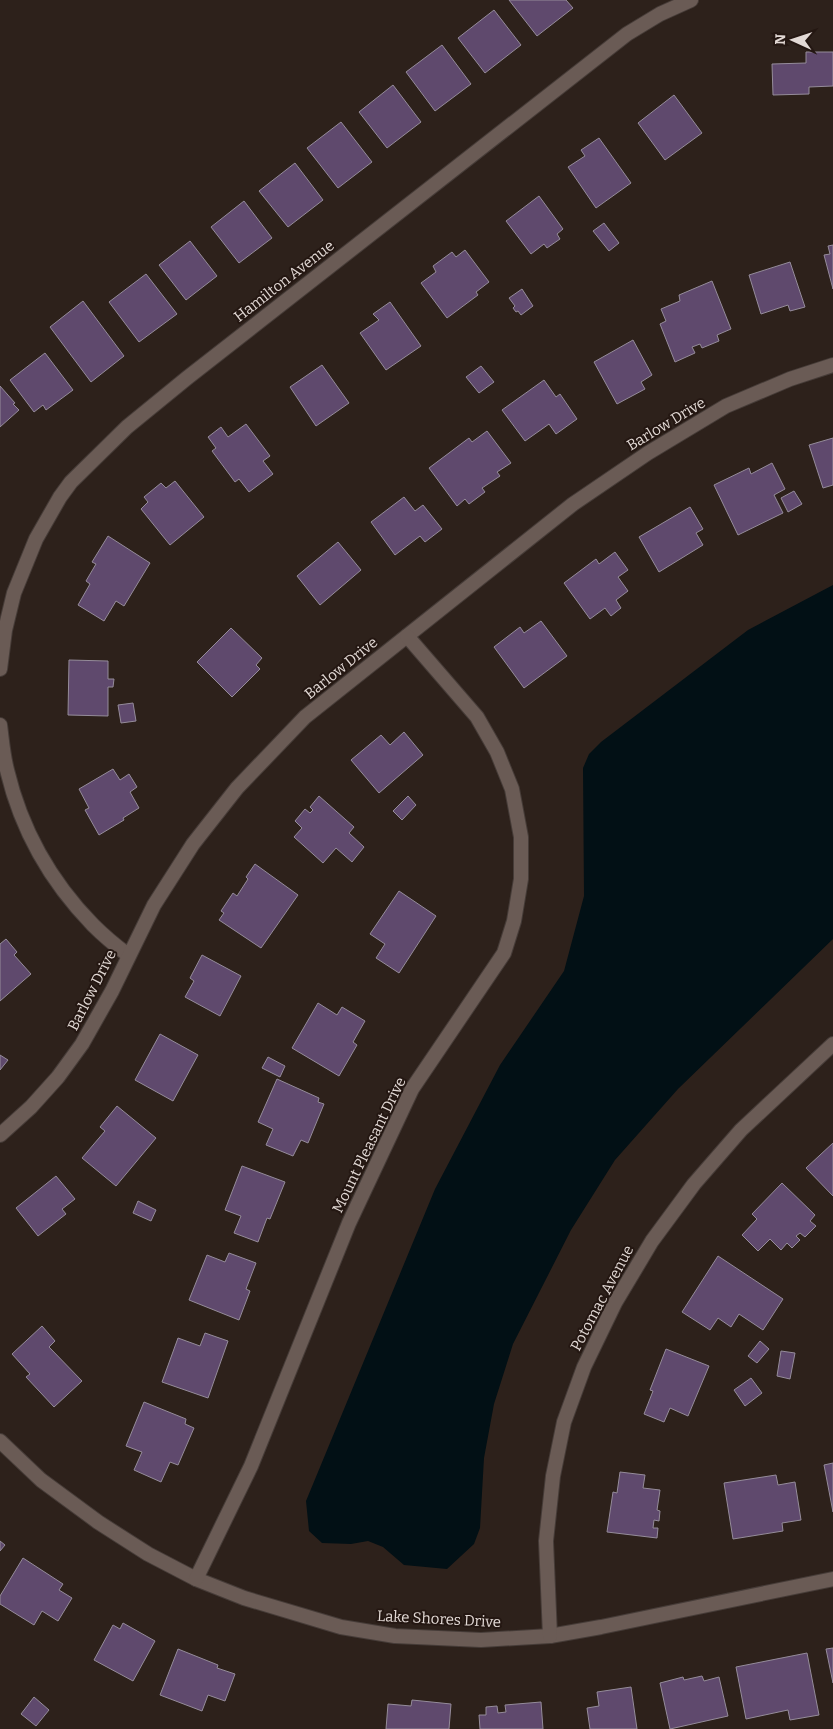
<svg xmlns="http://www.w3.org/2000/svg" width="833" height="1729" font-family="Bitter,serif">
<rect width="100%" height="100%" fill="#2d211b"/>
<polygon fill="#021015" points="833,585 833,939 678,1089 615,1160 571,1230 513,1344 494,1404 484,1458 480,1528 474,1544 447,1569 404,1565 383,1547 368,1541 351,1544 322,1543 309,1531 306,1501 435,1189 500,1065 564,971 584,896 583,768 589,754 601,742 748,630"/>
<g fill="#5f496d" stroke="#958c9a">
<polygon points="509,0 566,0 573,8 537,36"/>
<polygon points="494,10 521,45 485,73 458,38"/>
<polygon points="442,45 471,84 435,111 406,72"/>
<polygon points="806,52 833,52 833,86 809,87 809,94 773,95 772,64 806,63"/>
<polygon points="393,85 421,122 387,148 359,112"/>
<polygon points="674,95 702,133 665,160 638,123"/>
<polygon points="341,122 372,162 338,188 307,148"/>
<polygon points="599,138 631,183 596,208 568,167 585,156 581,150"/>
<polygon points="295,163 323,200 288,227 259,191"/>
<polygon points="539,196 563,229 557,234 560,239 547,248 544,244 531,254 506,221"/>
<polygon points="244,201 272,238 239,263 211,227"/>
<polygon points="604,223 619,243 609,251 593,231"/>
<polygon points="190,241 217,276 186,300 159,265"/>
<polygon points="833,245 833,289 824,255 830,254 828,246"/>
<polygon points="465,250 489,282 476,292 478,295 447,318 421,283 436,272 433,266 452,252 456,257"/>
<polygon points="790,262 805,307 790,311 788,305 761,314 749,275"/>
<polygon points="146,274 177,314 139,342 109,302"/>
<polygon points="712,281 731,329 717,335 719,341 702,348 700,344 692,347 695,353 675,362 660,324 666,321 661,309 680,301 679,295"/>
<polygon points="522,289 533,306 521,315 518,311 516,312 513,308 515,306 509,298"/>
<polygon points="83,301 124,356 91,382 50,327"/>
<polygon points="390,302 421,346 386,370 360,333 379,320 373,314"/>
<polygon points="633,340 652,375 641,382 645,389 617,404 594,362"/>
<polygon points="45,353 73,390 46,410 43,405 34,412 10,380"/>
<polygon points="322,365 349,403 316,426 290,387"/>
<polygon points="481,366 494,382 479,393 466,377"/>
<polygon points="544,380 556,397 560,394 577,419 556,434 549,424 525,441 502,410"/>
<polygon points="0,386 15,403 13,404 19,410 0,427"/>
<polygon points="246,424 270,456 263,461 273,474 249,492 239,479 235,482 212,451 216,448 208,437 221,427 228,437"/>
<polygon points="487,431 511,463 497,472 500,476 482,488 485,492 469,504 465,499 457,506 429,468 469,438 472,442"/>
<polygon points="833,438 833,485 823,488 809,445"/>
<polygon points="772,463 785,489 774,495 783,513 738,535 714,485 749,468 751,474"/>
<polygon points="175,481 204,517 170,545 141,509 148,502 144,497 161,483 166,488"/>
<polygon points="794,491 802,504 788,512 781,498"/>
<polygon points="404,497 415,511 423,505 442,529 425,542 420,536 395,555 371,522"/>
<polygon points="690,507 703,529 696,533 703,545 659,572 639,537"/>
<polygon points="108,536 150,563 124,606 116,601 104,621 78,605 90,584 86,581 96,564 92,562"/>
<polygon points="338,542 361,570 320,605 297,576"/>
<polygon points="615,552 628,570 618,577 628,591 616,600 621,608 611,616 605,608 590,619 564,583 596,559 599,564"/>
<polygon points="541,621 567,656 524,688 494,647 520,627 524,633"/>
<polygon points="231,628 262,658 256,665 260,669 232,697 197,662"/>
<polygon points="69,660 108,661 108,679 114,679 113,687 108,687 108,716 68,715"/>
<polygon points="133,703 136,721 121,723 118,705"/>
<polygon points="404,732 423,755 379,793 351,760 381,735 390,745"/>
<polygon points="113,769 120,780 129,774 137,787 130,792 139,808 123,818 124,820 99,835 85,810 89,808 79,789"/>
<polygon points="319,796 354,827 349,833 364,847 352,862 336,848 323,863 294,837 302,828 295,821 305,809 310,813 313,810 310,807"/>
<polygon points="408,796 416,805 402,820 393,811"/>
<polygon points="255,864 298,895 261,948 219,920 224,913 221,911 233,893 237,896 248,879 246,877"/>
<polygon points="399,891 436,916 399,973 376,958 385,944 370,934"/>
<polygon points="6,939 17,952 14,955 31,974 0,1001 0,944"/>
<polygon points="202,955 241,976 220,1016 185,997 194,981 190,978"/>
<polygon points="318,1003 337,1015 342,1007 365,1021 353,1042 357,1045 339,1076 292,1048"/>
<polygon points="160,1034 198,1055 173,1101 135,1080"/>
<polygon points="0,1055 8,1060 0,1070"/>
<polygon points="268,1057 285,1066 280,1077 262,1068"/>
<polygon points="277,1079 319,1098 318,1102 324,1104 308,1143 301,1140 293,1156 266,1145 273,1129 258,1122"/>
<polygon points="117,1106 156,1138 116,1186 82,1158 105,1131 100,1127"/>
<polygon points="833,1143 833,1196 806,1168"/>
<polygon points="242,1166 285,1182 270,1219 267,1218 258,1242 234,1233 241,1216 225,1210"/>
<polygon points="56,1176 75,1199 62,1209 66,1214 38,1236 16,1208"/>
<polygon points="782,1183 815,1215 810,1221 816,1226 805,1237 800,1233 796,1236 800,1240 792,1248 787,1243 781,1250 770,1239 758,1251 742,1235 757,1219 752,1214"/>
<polygon points="138,1201 156,1210 151,1221 133,1213"/>
<polygon points="229,1253 256,1263 246,1289 250,1291 239,1320 189,1300 207,1255 225,1262"/>
<polygon points="718,1256 783,1299 763,1330 739,1314 731,1327 718,1318 710,1330 682,1312"/>
<polygon points="42,1326 55,1341 49,1347 82,1381 54,1407 26,1377 30,1374 12,1354"/>
<polygon points="205,1333 228,1341 208,1398 162,1382 178,1338 200,1346"/>
<polygon points="760,1341 769,1349 757,1363 748,1356"/>
<polygon points="666,1349 709,1366 688,1416 670,1408 664,1422 644,1414 653,1391 650,1390"/>
<polygon points="781,1351 795,1353 790,1379 777,1376"/>
<polygon points="751,1378 762,1393 745,1406 734,1390"/>
<polygon points="144,1402 186,1419 185,1424 194,1428 178,1465 170,1462 161,1482 134,1470 142,1452 126,1446"/>
<polygon points="833,1463 833,1512 824,1465"/>
<polygon points="620,1472 645,1475 643,1488 660,1490 657,1510 660,1511 659,1521 654,1520 653,1528 658,1528 657,1538 607,1532 613,1492 617,1493"/>
<polygon points="776,1475 778,1485 795,1482 801,1520 782,1523 783,1531 733,1539 724,1483"/>
<polygon points="0,1541 5,1545 0,1551"/>
<polygon points="23,1558 63,1584 59,1590 72,1598 58,1621 42,1611 34,1625 0,1604 0,1596"/>
<polygon points="123,1623 155,1641 133,1681 94,1660 113,1625 120,1629"/>
<polygon points="833,1648 833,1683 826,1649"/>
<polygon points="178,1649 218,1665 217,1668 235,1674 225,1701 208,1695 202,1711 160,1695"/>
<polygon points="807,1653 819,1715 790,1720 788,1710 746,1719 736,1667"/>
<polygon points="702,1676 704,1681 719,1677 728,1716 670,1729 660,1683 683,1677 684,1680"/>
<polygon points="631,1687 637,1729 590,1729 587,1708 599,1706 597,1692"/>
<polygon points="34,1697 49,1710 36,1726 21,1714"/>
<polygon points="412,1700 451,1704 449,1729 386,1729 388,1704 411,1706"/>
<polygon points="541,1702 543,1729 480,1729 479,1715 486,1715 486,1707 497,1706 498,1713 506,1712 505,1705"/>
</g>
<g fill="none" stroke-linecap="round" stroke-linejoin="round">
<defs>
<g id="minor">
<polyline points="0,669 5,630 14,593 36,539 60,497 71,482 127,427 187,378 627,34 660,14 691,0"/>
<path d="M0,725C2,740 3,755 7,770C21,829 51,882 93,925C104,936 116,946 128,955"/>
<polyline points="0,1135 31,1107 58,1077 82,1044 112,991 154,905 193,844 237,788 305,717 573,504 648,453 726,406 790,379 833,365"/>
<polyline points="0,1441 41,1480 98,1522 148,1554 196,1579 244,1598 341,1627 395,1636 481,1640 550,1636 601,1627 833,1579"/>
<polyline points="196,1579 251,1466 349,1223 412,1089 504,953 514,921 521,879 521,837 512,789 497,752 477,717 407,636"/>
<polyline points="550,1636 546,1541 553,1476 564,1422 584,1367 615,1303 652,1241 694,1184 741,1130 833,1044"/>
</g>
</defs>
<use href="#minor" stroke="#463c38" stroke-width="16"/>
<use href="#minor" stroke="#6a5b55" stroke-width="14"/>
</g>
<g text-anchor="middle" stroke-width="4" stroke-linejoin="round" paint-order="stroke">
<g font-size="15" fill="#e2d9d5" stroke="#241712">
<text transform="translate(284 281) rotate(-38)" y="5">Hamilton Avenue</text>
<text transform="translate(666 424) rotate(-31)" y="5">Barlow Drive</text>
<text transform="translate(341 668) rotate(-39)" y="5">Barlow Drive</text>
<text transform="translate(92 990) rotate(-63)" y="5">Barlow Drive</text>
<text transform="translate(369 1145) rotate(-64)" y="5">Mount Pleasant Drive</text>
<text transform="translate(602 1298) rotate(-62)" y="5">Potomac Avenue</text>
<text transform="translate(439 1619) rotate(3)" y="5">Lake Shores Drive</text>
</g>
</g>
<g transform="translate(793 40) rotate(273)" stroke="#241712" stroke-width="4" paint-order="stroke">
<path d="M0-4L9 19L0 12L-9 19Z" fill="#e2d9d5"/>
<text y="-8" font-size="14" font-weight="bold" text-anchor="middle" fill="#e2d9d5">N</text>
</g>
</svg>
